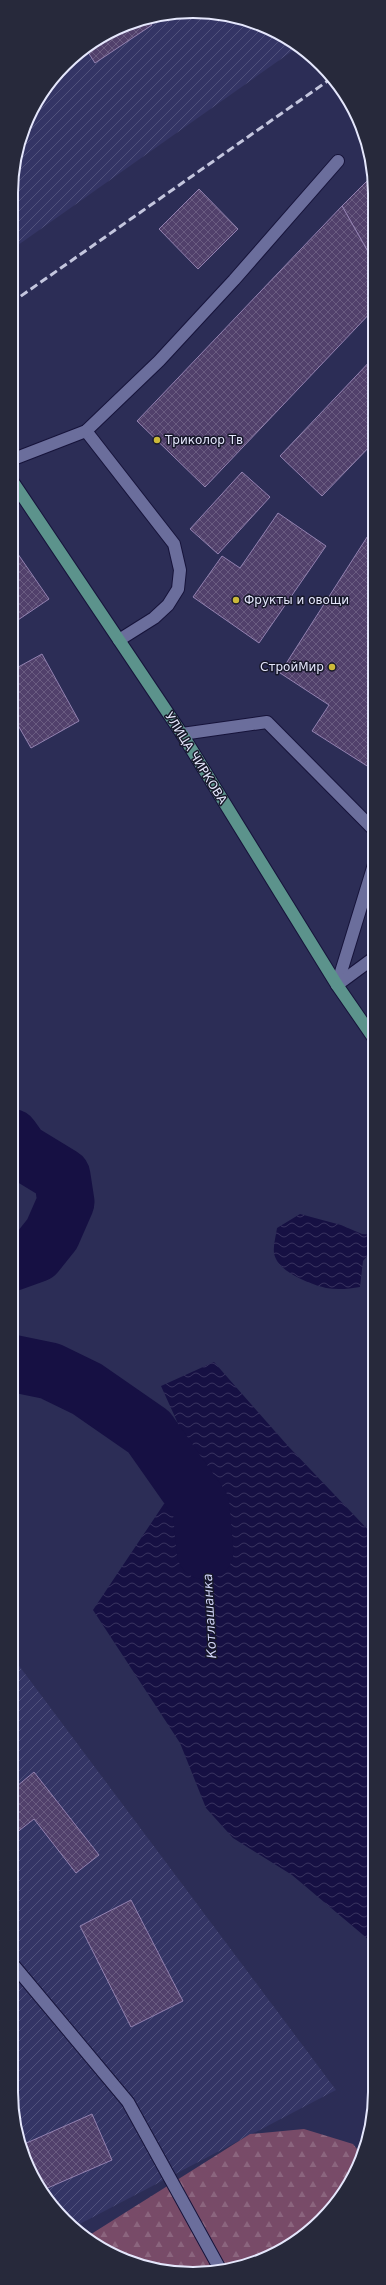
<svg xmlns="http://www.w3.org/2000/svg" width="386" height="2285" font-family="'DejaVu Sans',sans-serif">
<defs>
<pattern id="industrial-furrows" width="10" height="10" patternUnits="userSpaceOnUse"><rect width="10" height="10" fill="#343565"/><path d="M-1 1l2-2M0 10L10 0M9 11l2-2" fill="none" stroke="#51527c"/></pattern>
<pattern id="forest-firs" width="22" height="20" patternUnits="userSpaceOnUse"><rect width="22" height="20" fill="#784b68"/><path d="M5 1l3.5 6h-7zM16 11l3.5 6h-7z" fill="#8b657e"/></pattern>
<pattern id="water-waves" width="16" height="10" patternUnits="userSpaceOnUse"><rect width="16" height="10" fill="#161043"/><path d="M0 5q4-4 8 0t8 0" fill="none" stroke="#38335f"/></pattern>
<pattern id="building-cross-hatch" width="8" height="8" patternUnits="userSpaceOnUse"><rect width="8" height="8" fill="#51406b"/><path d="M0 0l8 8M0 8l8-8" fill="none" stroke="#6a5c81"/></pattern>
</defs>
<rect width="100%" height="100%" fill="#2c2d56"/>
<g fill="url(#industrial-furrows)">
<polygon points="205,11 273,30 298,47 11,250 11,181 30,112 73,56 135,21"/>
<polygon points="11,1655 336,2090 74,2227 64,2221 25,2161 11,2092"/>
</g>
<polygon fill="url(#forest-firs)" points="304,2129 353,2144 361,2154 356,2172 313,2229 252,2264 181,2274 123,2260 88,2236 250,2134"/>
<g fill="url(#water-waves)">
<path d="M300,1214L341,1225L362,1234L375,1235V1247L363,1261L360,1287C349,1289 337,1290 326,1288C310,1284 277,1272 274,1253C273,1245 276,1236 277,1228Z"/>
<polygon points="214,1362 288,1446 375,1537 375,1945 292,1875 233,1838 206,1808 180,1743 93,1610 194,1459 161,1386"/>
</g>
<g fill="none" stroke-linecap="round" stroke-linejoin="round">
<g stroke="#161043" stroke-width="57">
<polyline points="11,1263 36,1254 52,1234 66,1202 62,1176 21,1151 11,1137"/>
<polyline points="11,1363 50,1371 87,1389 149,1432 201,1506 205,1551"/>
</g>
</g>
<g fill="url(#building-cross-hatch)" stroke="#9382b1">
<polygon points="148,19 152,25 95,63 86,49 135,21"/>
<polygon points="373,175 375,181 375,264 342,206"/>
<polygon points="199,189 238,229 198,269 159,229"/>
<polygon points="342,206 375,264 375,308 205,487 137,421"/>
<polygon points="375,356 375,441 322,496 280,456"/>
<polygon points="242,472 270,497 218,554 190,529"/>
<polygon points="278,513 326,546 259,643 193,597 222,556 240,568"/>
<polygon points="371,531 375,534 375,771 312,731 329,705 280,673"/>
<polygon points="11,544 49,599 15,622 11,616"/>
<polygon points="42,654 79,721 31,748 11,713 11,671"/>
<polygon points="34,1772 99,1855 76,1873 34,1819 11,1837 11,1791"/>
<polygon points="131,1900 183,2001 131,2027 80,1926"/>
<polygon points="92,2114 112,2160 43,2190 25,2161 22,2145"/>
</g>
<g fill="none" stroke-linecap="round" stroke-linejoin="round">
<defs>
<g id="minor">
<polyline points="86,431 174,544 180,570 178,589 168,605 154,618 119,640"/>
<polyline points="11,460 86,431 159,361 234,280 338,161"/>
<polyline points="182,734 267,722 375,831"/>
<polyline points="337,985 375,861"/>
<polyline points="337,985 375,957"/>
<polyline points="11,1962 128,2102 220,2269"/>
</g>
<polyline id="major" points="11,479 182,734 337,985 375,1040"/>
</defs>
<use href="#minor" stroke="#16133a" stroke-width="14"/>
<use href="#major" stroke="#16133a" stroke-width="14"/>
<use href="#minor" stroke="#6b6e9c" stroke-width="12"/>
<use href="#major" stroke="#5c938c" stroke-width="12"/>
<polyline stroke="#c4c6de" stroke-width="3" stroke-dasharray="8 4" stroke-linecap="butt" points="11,303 332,78"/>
</g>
<g fill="#cbb939" stroke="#17182a" stroke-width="1.5">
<circle cx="157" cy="440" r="4"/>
<circle cx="236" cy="600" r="4"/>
<circle cx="332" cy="667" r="4"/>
</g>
<g text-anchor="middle" stroke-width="3" stroke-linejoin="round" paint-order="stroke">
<g font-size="12" fill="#e5e7fc" stroke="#17182a" text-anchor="start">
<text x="165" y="444">Триколор Тв</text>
<text x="244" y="604">Фрукты и овощи</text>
<text x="324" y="671" text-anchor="end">СтройМир</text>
</g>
<g font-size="12" fill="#e5e7fc" stroke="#17182a">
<text transform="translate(196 758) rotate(58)" y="4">УЛИЦА ЧИРКОВА</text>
</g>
<g font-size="13" font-style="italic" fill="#d0d3f7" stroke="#17182a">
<text transform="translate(209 1616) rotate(-93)" y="5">Котлашанка</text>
</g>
</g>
<path d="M0 0H386V2285H0ZM193 18H193A175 175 0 0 1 368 193V2092A175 175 0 0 1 193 2267H193A175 175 0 0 1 18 2092V193A175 175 0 0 1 193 18Z" fill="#27293b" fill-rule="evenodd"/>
<path fill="none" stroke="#e5e7fc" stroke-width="2" d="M193 18H193A175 175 0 0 1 368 193V2092A175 175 0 0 1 193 2267H193A175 175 0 0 1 18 2092V193A175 175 0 0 1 193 18Z"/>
</svg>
